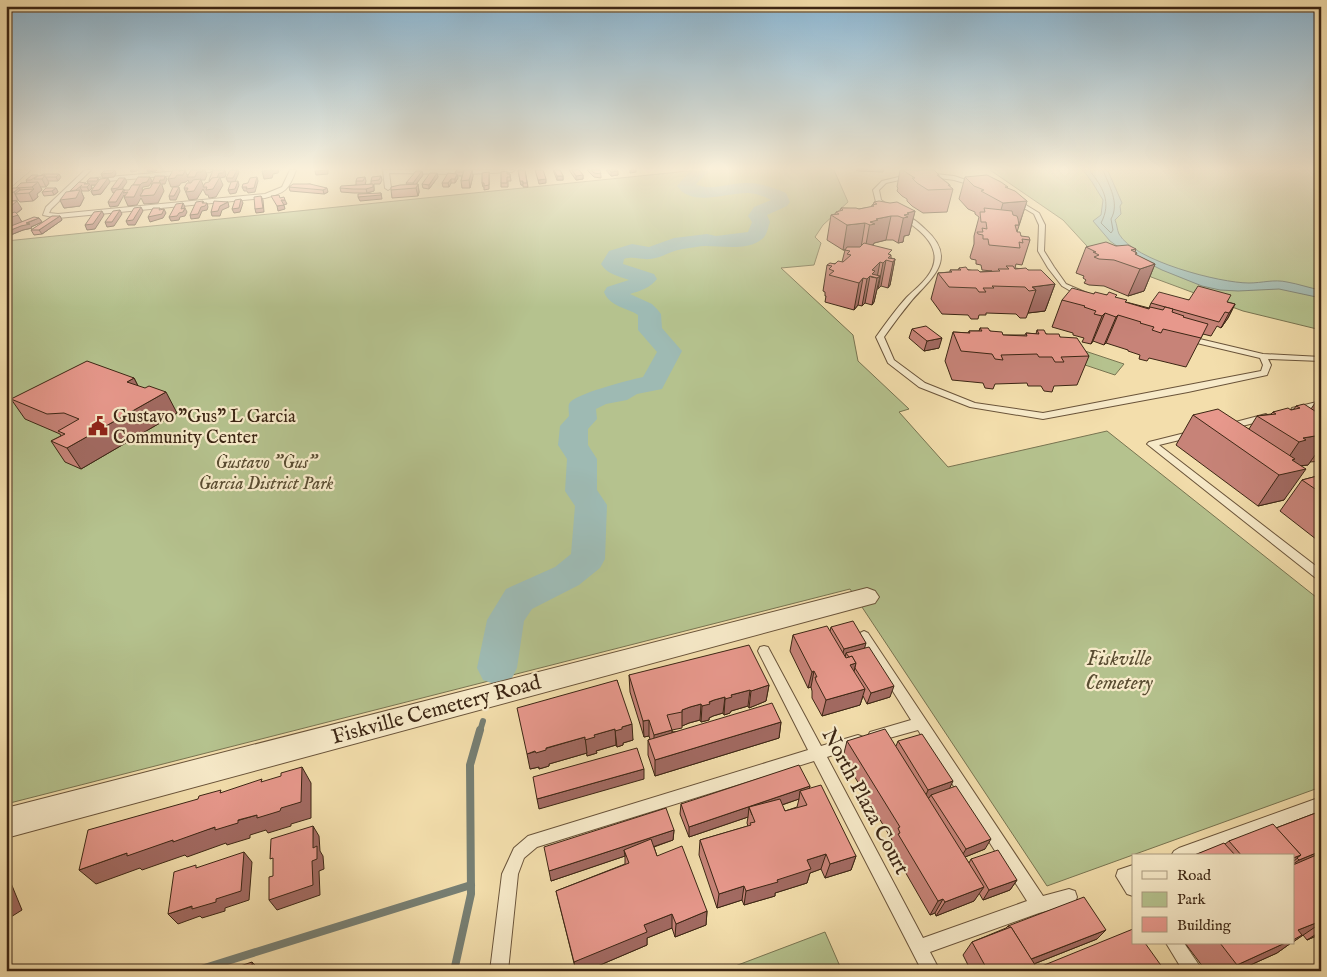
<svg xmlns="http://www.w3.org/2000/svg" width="1327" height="977" font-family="'IM FELL English',serif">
<rect width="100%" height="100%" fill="#f3deac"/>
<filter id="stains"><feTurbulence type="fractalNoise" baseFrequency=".004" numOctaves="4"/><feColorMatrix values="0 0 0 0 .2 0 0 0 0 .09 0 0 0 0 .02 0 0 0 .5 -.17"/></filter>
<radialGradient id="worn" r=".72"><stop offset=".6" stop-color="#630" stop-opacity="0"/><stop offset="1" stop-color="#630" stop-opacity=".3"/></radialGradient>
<g fill="#b5c28e" stroke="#787451">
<polygon points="698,170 834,170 848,202 823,225 815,237 821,243 814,265 781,268 853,335 858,361 909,409 899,412 948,467 1107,431 1321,601 1321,787 1047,886 850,589 6,804 6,241"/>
<polygon points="990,170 1321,170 1321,330 1243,311 1097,257 1063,220"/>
<polygon points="1085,351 1124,364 1115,375 1076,362"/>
<polygon points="825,932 842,971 722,971"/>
</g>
<path fill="#9ebab3" stroke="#777f73" d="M1083,170L1108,171L1122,203L1120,206L1121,214L1115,220C1117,224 1117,230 1119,234C1134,261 1220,283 1249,283C1262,283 1274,279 1287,282C1299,284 1309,288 1321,290V298L1279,289L1238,291L1220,290L1202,286L1162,270L1124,251L1110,241L1093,221L1101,215L1103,200L1092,182Z"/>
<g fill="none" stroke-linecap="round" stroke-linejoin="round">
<path stroke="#6d7064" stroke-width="1" d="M1089,170C1103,187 1112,202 1101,223L1111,233L1113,230L1111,219C1120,203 1109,186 1103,170"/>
<polyline stroke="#777f73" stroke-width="6" points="480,731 483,721"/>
<g stroke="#777f73" stroke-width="8">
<polyline points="195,971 471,885"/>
<polyline points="454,971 471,894 470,765 480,730"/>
</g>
<path fill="#9ebab3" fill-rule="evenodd" d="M691,170H710L696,184C711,192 731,182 747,183C761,183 774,188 786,193L790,202L787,206L767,215L770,222C768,227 767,236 762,239C748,251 722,246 706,246C699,246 691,248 683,249C672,250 662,258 650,259C641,260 634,256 624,259L623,264L654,274L657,279C650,288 640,291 630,294L652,304L657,309L661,314L662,328L682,351L662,389L637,394L627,400L606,404L596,409L597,419L588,429V445L597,459V490L607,505L605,559L600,568L579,585L532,609L524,621L517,668L511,680L497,685L483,680L477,668L487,620L506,589L555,567L571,554L575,506L565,491L567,459L558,445L560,426L569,416C569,413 568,407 569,404C573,394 630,380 643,377L657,352L638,330V315C626,307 610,307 604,292L607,287L629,280C618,276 607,274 601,264L609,251L632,244L649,247L674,238L707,234L716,236L748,232L752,222L748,216L754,207L771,200C764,196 757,194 749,193C728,192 692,208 677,186Z"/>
<defs>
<g id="lane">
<path d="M85,170H91L51,209L49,213L58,214L265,194L282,187L290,170H296C289,190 285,193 265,198L58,218L43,215L46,207Z"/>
<polygon points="192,170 213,170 210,172 96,182 93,180 96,178"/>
<polygon points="383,170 515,170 512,172 465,174 389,173 391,188 388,190 385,188"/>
<polygon points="926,173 954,176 978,184 975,186 954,180 924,176 924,174"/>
<polygon points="911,174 914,176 913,177 886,183 879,190 881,200 891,207 891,209 887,209 876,202 873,190 882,181"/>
<polygon points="1012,199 1016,199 1039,213 1045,225 1044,251 1054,267 1066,284 1087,293 1087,297 1081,297 1062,286 1048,268 1038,251 1039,225 1034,214 1012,201"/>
<path d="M899,214C908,214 919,223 925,229C958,258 933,277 912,300C902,312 893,324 884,337L894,360L925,383L975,403L1043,413L1261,371L1263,365L1260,358L1184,340V336H1187L1263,354L1321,357V361L1268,359L1271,365L1267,375L1188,392L1043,419L970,407L919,387L888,363L876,337C886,323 896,309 907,297C914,290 921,285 927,277C948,250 921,230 899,216Z"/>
<polygon points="1321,401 1321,407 1295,413 1291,410 1292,408"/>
<polygon points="1266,414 1270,417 1269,419 1227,430 1222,427 1224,425"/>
<polygon points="1193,431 1196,432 1198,434 1196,436 1159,445 1321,570 1321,580 1317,579 1147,444 1149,442"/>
<polygon points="864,631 868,633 1043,896 1069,889 1075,891 1077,897 1075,903 1039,913 930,952 940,971 922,971 814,761 537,847 524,858 518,874 508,971 490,971 502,874 514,848 528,836 808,750 758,651 760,647 764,646 768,647 821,746 858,735 863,737 865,741 863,745 827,757 923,938 1027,901 918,730 875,742 870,740 868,736 870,732 911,720 860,639 858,636 860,633"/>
<polygon points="1321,797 1321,811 1201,856 1171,856 1174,851 1179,848"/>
<polygon points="1133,865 1133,896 1127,894 1116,876 1118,870"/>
<polygon points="1166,943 1184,943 1203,971 1183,971"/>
</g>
<polygon id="street" points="867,588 875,591 879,597 875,603 6,838 6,808"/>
<polygon id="secondary" points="15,170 31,170 11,187 6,188 6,177"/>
</defs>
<use href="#lane" stroke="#6a543a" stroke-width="2"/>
<use href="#street" stroke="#6a543a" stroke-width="2"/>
<use href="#secondary" stroke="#3c2614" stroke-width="1"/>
<use href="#lane" fill="#f7eac9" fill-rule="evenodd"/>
<use href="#street" fill="#f7eac9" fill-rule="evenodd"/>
<use href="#secondary" fill="#f7eac9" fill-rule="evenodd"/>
</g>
<g fill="#c78378" stroke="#3c2614" fill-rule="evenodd">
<polygon points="457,170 472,170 473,176 470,188 462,188 461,181 462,176 457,176 458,178 455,183 451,183 449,187 443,187 442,183 456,174 455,172"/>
<polygon points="518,170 525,170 528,187 523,187 523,185 521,185"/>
<polygon points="553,170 560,170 563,176 563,180 557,180"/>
<polygon points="569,170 579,170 583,175 583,179 576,180"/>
<polygon points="587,170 600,170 601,176 601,178 594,177"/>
<polygon points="606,170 617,170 618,175 611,176"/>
<polygon points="856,170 884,170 883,172 858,171"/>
<polygon points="900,170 934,170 939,175 939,176 950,185 950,187 953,189 947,212 923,213 912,206 907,201 907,199 902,196 897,191 898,188 897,187"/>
<polygon points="422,171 423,175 416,184 418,184 419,192 418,196 392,198 391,190 407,185 406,183"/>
<polygon points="489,172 489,189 484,190 484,187 483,187 482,183"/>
<polygon points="437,173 438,177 429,189 423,188 422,184"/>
<polygon points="507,174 510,174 511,181 508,181 508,187 501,187 501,183"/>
<polygon points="39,176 61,177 58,181 47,181 49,183 46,187 40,187 42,190 37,194 38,197 33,201 20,202 18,200 12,201 8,193 27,183 26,180"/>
<polygon points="381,176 382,180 380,184 374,184 374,191 367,193 354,193 341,192 340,188 356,185 356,181 365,177 366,181 365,185 371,184 371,181"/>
<polygon points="965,177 1008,187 1007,188 1027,201 1017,232 1021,236 1030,240 1022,265 1016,264 1015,268 1028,270 1055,284 1045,311 1028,313 1026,318 1020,318 1016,314 986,313 986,315 979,315 978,319 971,319 968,315 942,314 931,299 938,273 950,272 950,270 958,270 959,268 980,272 992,271 982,270 981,265 976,264 976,260 971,259 970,257 974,244 974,236 979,217 975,214 975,212 968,209 959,199"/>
<polygon points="100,180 110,182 101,194 93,195 91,191 96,185 91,185 92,188 89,191 81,191 84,198 80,206 64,208 60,200 70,191 86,183 86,184 88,184 87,181"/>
<polygon points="310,184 328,192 324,194 290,191 289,187"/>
<polygon points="56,188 58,192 54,195 44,196 42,192"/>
<polygon points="6,201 22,209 16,214 22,222 39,218 42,222 31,227 32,228 23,230 8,236 6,236 6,228 10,227 6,223"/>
<polygon points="874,202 915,211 909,235 904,236 903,242 898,243 893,240 886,240 874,243 873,245 872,245 891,255 891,258 895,259 890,285 888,288 881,286 878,289 877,289 874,302 872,305 865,303 862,306 858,305 854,310 825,302 826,296 825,296 825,292 823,291 827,265 842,262 845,250 843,250 827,240 831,215 835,214 836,212 840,211 841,208 859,209 871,207 872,205 873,205"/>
<polygon points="60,216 62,220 42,234 34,235 31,230"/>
<polygon points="1116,246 1136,249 1135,252 1137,253 1136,255 1155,264 1144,291 1128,296 1104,286 1089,285 1084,283 1086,280 1083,278 1084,276 1076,273 1086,247"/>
<polygon points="1094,294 1107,295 1116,298 1126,302 1149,308 1151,303 1189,300 1227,302 1235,304 1228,318 1221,328 1217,326 1211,336 1203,334 1186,367 1149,358 1147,361 1139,359 1140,355 1128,351 1128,350 1106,343 1104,345 1093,341 1091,344 1082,342 1084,338 1073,335 1073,333 1052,327 1062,300"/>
<polygon points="980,328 990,331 1003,335 1025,335 1026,333 1036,334 1037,330 1046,334 1060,337 1089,356 1077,385 1054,386 1052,392 1044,391 1041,386 1028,386 1027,383 995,384 993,389 985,388 983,383 952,380 945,361 953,332 968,333 969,331 979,331"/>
<polygon points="912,329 939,348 924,351 909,338"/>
<polygon points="134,378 138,386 177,413 81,469 65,462 51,441 61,436 60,434 25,419 11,399"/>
<polygon points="1321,400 1321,461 1310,462 1308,465 1301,466 1284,500 1258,506 1176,445 1193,415 1249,429 1257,416 1271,414 1273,412 1294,409 1296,406 1311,409 1315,403"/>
<polygon points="1321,475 1321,543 1280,511 1302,480"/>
<polygon points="831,627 865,648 890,697 867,704 863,696 860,705 822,716 812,698 812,691 811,687 808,688 790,651 793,635 830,631"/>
<polygon points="629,675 769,685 766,701 749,708 748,706 731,711 730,713 724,715 723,713 713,716 709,718 709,720 701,722 700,720 689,723 682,726 682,728 672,730 672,732 781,722 779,738 655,776 648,755 648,740 650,739 649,736 644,737 630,692"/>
<polygon points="617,680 633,740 623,743 623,745 617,747 616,745 596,751 597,753 587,756 587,753 549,764 549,766 539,769 539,767 530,769"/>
<polygon points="847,741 896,746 898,741 949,788 985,849 965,857 969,863 971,859 1017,880 1010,890 983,900 979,893 974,901 936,916 935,913 930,915 892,849 893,846 891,843 892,840 843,757"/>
<path d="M810,786L809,789L856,856L851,870L825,878L821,869L810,873L807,883L775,893V896L744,905L742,900L717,908L699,855L700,840L748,826L747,823L748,817L689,837L680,814L681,804ZM799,799L797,807L785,811L782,805Z"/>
<polygon points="1321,811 1321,934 1307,940 1303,935 1293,942 1293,856 1192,856 1225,844 1229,841 1276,828"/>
<polygon points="674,830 673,840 654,847 657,856 707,911 706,925 675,937 672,928 647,938 647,945 586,971 576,971 556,891 625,864 625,856 551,881"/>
<polygon points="1008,926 1106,930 1097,939 1034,964 1037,968 1165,971 971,971 963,955 972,942 1006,928"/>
<polygon points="1185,943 1291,943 1277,953 1237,971 1206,971"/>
</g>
<g fill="#a26a62" stroke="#3c2614">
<polygon points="115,170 116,174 114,177 103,178 101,174"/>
<polygon points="130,170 138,170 137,171 131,172"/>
<polygon points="147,170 157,170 156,171 148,172"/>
<polygon points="180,170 182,170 184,173 185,170 188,177 197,172 203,170 205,170 207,175 205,180 201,180 204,187 210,184 209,180 219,173 225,170 226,174 225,177 220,178 223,185 216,197 209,198 208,195 206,195 203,189 197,199 189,200 184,188 190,185 188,180 186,182 181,183 179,186 171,187 168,179"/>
<polygon points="237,170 238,170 239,172 235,182 228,182 226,178"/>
<polygon points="270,170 279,170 278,173 273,174 272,178 264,179 262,171"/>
<polygon points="328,170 328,174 316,175 315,171"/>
<polygon points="472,170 473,176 470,188 469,180"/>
<polygon points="630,170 636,170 636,172 630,173"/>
<polygon points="422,171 423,175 414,187 413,183"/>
<polygon points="618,171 618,175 611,176 611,172"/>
<polygon points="437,173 438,177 429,189 429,185"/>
<polygon points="59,174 61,177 58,181 56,177"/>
<polygon points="457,174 458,178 455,183 455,179"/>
<polygon points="45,175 49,183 46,187 42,179"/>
<polygon points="583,175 583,179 576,180 576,176"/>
<polygon points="165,176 167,179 165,184 162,184 162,185 164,191 158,203 144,204 141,198 137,205 128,206 124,197 125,197 124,195 118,206 110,207 108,202 124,189 125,193 150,177 152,181 149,186 143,187 142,189 144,193 153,189 151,185 160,180"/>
<rect x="557" y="176" width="6" height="4"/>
<polygon points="257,177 258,181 255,192 248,193 247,191 244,191 242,187"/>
<polygon points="98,178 100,182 98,185 91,185 92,188 89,191 87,187 84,184 86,183 87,187 89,185 87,181"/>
<polygon points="108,178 110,182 101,194 93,195 91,191"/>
<polygon points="125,178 127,182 120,192 113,193 111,189"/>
<polygon points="451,179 451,183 449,187 448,183"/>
<polygon points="546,179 546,183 539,184 538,180"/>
<polygon points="238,181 239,185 236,193 230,194 228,190"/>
<polygon points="520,181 523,181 523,185 521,185"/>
<polygon points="38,182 42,190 37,194 38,197 33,201 29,193 34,189 32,187"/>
<polygon points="373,184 374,188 374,191 367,193 366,189"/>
<polygon points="418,184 419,192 418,196 416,188"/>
<polygon points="82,185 80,187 82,191 81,191 84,198 80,206 64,208 60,200"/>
<polygon points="179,187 180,191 176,200 170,200 169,196"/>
<polygon points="19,188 22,193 15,194 18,200 14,192"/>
<polygon points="56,188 58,192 54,195 52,191"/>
<polygon points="327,188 328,192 324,194 323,190"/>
<polygon points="381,193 382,199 360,201 358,197"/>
<polygon points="261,196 263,200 264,212 256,213 255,209"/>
<polygon points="241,199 243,203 240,212 234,213 232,209"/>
<polygon points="281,200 285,200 287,204 283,205"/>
<polygon points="17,201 22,209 15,214 18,215 23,224 10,227 6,220 6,207"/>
<polygon points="203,201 205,205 207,203 208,207 207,210 202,211 199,218 191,219 190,215 202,203"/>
<polygon points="1027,201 1019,225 1015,225 996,227 1003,203"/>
<polygon points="228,202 229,207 222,210 220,216 212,216 211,212 220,206"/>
<polygon points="183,203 185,207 183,212 185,208 187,212 185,216 180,217 179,220 171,221 169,217 181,209"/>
<polygon points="284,205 285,209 278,211 277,206"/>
<polygon points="141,207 143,211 135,225 128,225 126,221"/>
<polygon points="164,209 166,213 163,218 150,222 148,217"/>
<polygon points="120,210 122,214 114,226 107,227 105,222"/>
<polygon points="102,211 104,215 95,229 87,230 85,225"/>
<polygon points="915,211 909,235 904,236 903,242 898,243 904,215 907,213"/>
<polygon points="60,216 62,220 42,234 39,230"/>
<polygon points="891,216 886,240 874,243 873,245 871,245 865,250 870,222 876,219"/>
<polygon points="39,218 42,222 31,227 32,228 23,230 8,236 6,233 6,232"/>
<polygon points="865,223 861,248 843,250 847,225"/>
<polygon points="895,259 890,285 888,288 893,262"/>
<polygon points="886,260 881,286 878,289 883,263"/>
<polygon points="880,262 877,278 871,277 872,270"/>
<polygon points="1155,264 1144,291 1128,296 1140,269"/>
<polygon points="870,276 865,303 862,306 867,279"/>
<polygon points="880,276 874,302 872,305 877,278"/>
<polygon points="863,278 858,305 854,310 859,283"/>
<polygon points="1055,284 1045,311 1028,313 1036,290 1032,287"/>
<polygon points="1235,304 1228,318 1221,328 1229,313"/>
<polygon points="1105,313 1093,341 1091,344 1102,316"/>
<polygon points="1118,315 1106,343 1104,345 1116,317"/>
<polygon points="942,338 939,348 924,351 927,341"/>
<polygon points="134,378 144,398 127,382"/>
<polygon points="166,392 177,413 81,469 67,448"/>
<polygon points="1321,435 1321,447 1308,465 1289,467 1306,469 1284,500 1258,506 1279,475 1278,473 1299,442 1303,438"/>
<polygon points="866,643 863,654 846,653 845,659 841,660 844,649"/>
<polygon points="856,663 852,680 850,665"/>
<polygon points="814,671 811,687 808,688 812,672"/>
<polygon points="769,685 766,701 749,708 751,691"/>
<polygon points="894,686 890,697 867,704 871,693"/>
<polygon points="865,689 860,705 822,716 826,700"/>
<polygon points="750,690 748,706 731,711 730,713 724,715 725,699 731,695"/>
<polygon points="725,697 723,713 713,716 709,718 709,720 701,722 702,706 714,700"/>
<polygon points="701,704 700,720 689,723 682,726 682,710 690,707"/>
<polygon points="649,720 649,736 644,737 643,721"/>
<polygon points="781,722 779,738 655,776 655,760"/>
<polygon points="632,724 633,740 623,743 623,745 617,747 615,731 622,727"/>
<polygon points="615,729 616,745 596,751 597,753 587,756 585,740 594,735"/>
<polygon points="672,730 672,746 654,751 654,735"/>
<polygon points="585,737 587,753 549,764 549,766 539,769 539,767 530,769 527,754"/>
<polygon points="302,767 311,783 311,818 291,824 291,826 268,833 266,830 250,835 250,838 227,845 226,843 187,857 185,855 142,870 140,868 96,884 79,870 127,853 281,808"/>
<polygon points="644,769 644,779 539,809 537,799"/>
<polygon points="953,781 948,792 931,795 929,798 924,800 928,790"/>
<polygon points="810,786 807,796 800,791 799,799 752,815 749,807 748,817 689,837 689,827"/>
<polygon points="313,826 319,836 320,851 323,856 324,869 319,871 320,895 277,910 269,900 312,861"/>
<polygon points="674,830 673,840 626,856 624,850 625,856 551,881 549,871"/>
<polygon points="991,839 985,849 960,859 966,849"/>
<polygon points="1321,851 1321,856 1293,867 1293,864 1299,860"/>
<polygon points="244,852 252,862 249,900 225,908 225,911 202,918 200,916 178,924 168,914 216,899"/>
<polygon points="826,854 821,869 810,873 807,883 775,893 775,896 744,905 746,891 777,880 807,860"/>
<polygon points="1301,855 1293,862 1293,858"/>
<polygon points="856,856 851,870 825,878 830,864"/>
<polygon points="6,871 22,910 6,920"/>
<polygon points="1017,880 1010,890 983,900 989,890"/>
<polygon points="744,886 742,900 717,908 719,894"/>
<polygon points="984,887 974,901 936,916 945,902"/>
<polygon points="943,899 935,913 930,915 938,901"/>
<polygon points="707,911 706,925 675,937 676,924"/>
<polygon points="672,914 672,928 647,938 647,945 586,971 576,971 574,962 644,925"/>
<polygon points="1321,921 1321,923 1293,942 1293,940 1298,930"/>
<polygon points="1106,930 1097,939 1021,969 1029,960"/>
<polygon points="1321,931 1321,934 1307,940"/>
<polygon points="1285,943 1291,943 1277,953 1237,971 1228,971 1237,965"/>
<polygon points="252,962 261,971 252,971"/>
</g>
<g fill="#e7988c" stroke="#3c2614">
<polygon points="115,170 112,173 101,174 104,171"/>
<polygon points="173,170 180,170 179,171 185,170 183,175 177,175 175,178 168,179"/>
<polygon points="191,170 203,170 202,172 197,172 195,177 187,177"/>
<polygon points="213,170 225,170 223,173 219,173 217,178 212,178 211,180 209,180"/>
<polygon points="230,170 237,170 233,178 226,178"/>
<polygon points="457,170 464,170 463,172 455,172"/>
<polygon points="464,170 472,170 469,180 461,181"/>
<polygon points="518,170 525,170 527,183 523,183 523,181 520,181"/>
<polygon points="535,170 543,170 546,179 538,180"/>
<polygon points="554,170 560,170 563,176 557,176"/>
<polygon points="572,170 579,170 583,175 576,176"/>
<polygon points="591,170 600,170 601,172 600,172 601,174 594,173"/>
<polygon points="609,170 617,170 618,171 611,172"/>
<polygon points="903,170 934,170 939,175 937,175 950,185 948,185 953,189 928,190 917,183 912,178 915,178 907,173"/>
<polygon points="416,171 422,171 413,183 406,183"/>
<polygon points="507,171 507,174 510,174 510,177 507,177 507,183 501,183 501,172"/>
<polygon points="489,172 489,185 484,186 484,183 482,183 482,173"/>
<polygon points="430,173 437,173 429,185 422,184"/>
<polygon points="448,173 457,174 455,179 451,179 448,183 442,183"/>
<polygon points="43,174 59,174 56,177 45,177 45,175 40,176"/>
<polygon points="32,175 38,175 31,180 26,180"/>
<polygon points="45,175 42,179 34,179 38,176"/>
<polygon points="987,175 1001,182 1008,187 1005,187 1015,191 1027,201 1003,203 981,191 984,190 974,186 965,177"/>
<polygon points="155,176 165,176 164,180 160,180 159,183 153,183 152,185 151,185"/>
<polygon points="381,176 379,180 371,181 372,177"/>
<polygon points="138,177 150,177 147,182 142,183 140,185 133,185"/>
<polygon points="220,177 213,189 206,190 207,187 203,187 205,183 209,182 212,178"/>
<polygon points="257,177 254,188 246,189 247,187 242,187 243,184 248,183 250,178"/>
<polygon points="365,177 363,181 356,181 357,178"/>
<polygon points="90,178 98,178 97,181 87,181"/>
<polygon points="108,178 99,190 91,191 100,179"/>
<polygon points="119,178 125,178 118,188 111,189"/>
<polygon points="201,179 194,191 186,192 188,188 184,188 187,183 191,183 193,180"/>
<polygon points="238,181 235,189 228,190 231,182"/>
<polygon points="38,182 32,187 16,188 21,183"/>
<polygon points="79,182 86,183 84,184 90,184 87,187 80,187 82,185 76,190 70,191"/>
<polygon points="153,183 161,183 154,195 140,196 144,189 150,188"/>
<polygon points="293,184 310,184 327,188 323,190 289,187"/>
<polygon points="373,184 373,187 366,189 353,189 340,188 341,186"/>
<polygon points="418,184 416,188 391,190 391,187 400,185"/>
<polygon points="132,185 140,185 134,197 124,197 128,192 123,193 125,190 129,190"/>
<polygon points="173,187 179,187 174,196 169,196"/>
<polygon points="13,188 19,188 14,192 8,193"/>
<polygon points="46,188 56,188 52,191 42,192"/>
<polygon points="34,189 29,193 15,194 20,190"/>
<polygon points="124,189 116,202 108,202 116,190"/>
<polygon points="80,190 76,198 60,200 66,192"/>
<polygon points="381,193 381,195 358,197 358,194"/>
<polygon points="279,195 280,198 284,197 285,200 281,200 284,205 277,206 271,196"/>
<polygon points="261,196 263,208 255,209 254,197"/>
<polygon points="241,199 239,208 232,209 235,200"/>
<polygon points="6,201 17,201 11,206 6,207"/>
<polygon points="203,201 202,203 207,203 205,206 201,207 198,214 190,215 196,202"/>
<polygon points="214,201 228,202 220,206 218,211 211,212"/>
<polygon points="879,201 890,203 897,202 915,211 907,213 909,214 904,215 908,217 903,218 898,216 891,216 876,219 878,220 870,222 875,224 870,225 865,223 847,225 831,215 839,214 836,212 843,210 841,208 856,208 859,209 874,206 872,205 877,204 874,202"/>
<polygon points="183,203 181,209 185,208 183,212 179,213 177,216 169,217 176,204"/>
<polygon points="141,207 133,220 126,221 134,208"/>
<polygon points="153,208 160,208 159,210 164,209 162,214 148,217"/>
<polygon points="984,208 1012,211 1013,215 1017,216 1018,219 1019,225 1015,225 1017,232 1020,232 1021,236 1029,237 1030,240 1022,239 1023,243 1019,242 1020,248 989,245 988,239 983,239 983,235 978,234 977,232 983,232 982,228 987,229 986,222 981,222 980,212 985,212"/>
<polygon points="120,210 112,222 105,222 113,211"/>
<polygon points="102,211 93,224 85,225 94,212"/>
<polygon points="15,212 18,215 6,219 6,215"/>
<polygon points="52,216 60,216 39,230 31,230"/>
<polygon points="34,217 39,218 26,223 30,224 21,226 6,232 6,228"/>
<polygon points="1106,242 1116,246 1128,245 1136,249 1131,250 1137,253 1135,254 1155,264 1140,269 1114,260 1099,259 1094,257 1099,255 1093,252 1096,252 1086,247"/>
<polygon points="864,243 892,250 888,254 891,255 888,258 895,259 893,262 886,260 883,263 880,262 872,270 875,271 872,274 880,276 877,278 870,276 867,279 863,278 859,283 829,275 834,271 829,269 832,266 827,265 830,263 835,264 838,261 843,262 851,255 847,254 850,251 845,250 847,247 860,247"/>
<polygon points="1006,266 1013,266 1015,269 1026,268 1028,270 1041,270 1055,284 1032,287 1036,290 1029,291 1025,287 992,286 994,288 983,288 986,292 979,292 976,288 949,287 938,273 952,272 950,270 961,270 959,268 966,267 968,270 978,270 980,272 1000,271 998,269 1009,269"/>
<polygon points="1198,286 1231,295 1227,302 1235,304 1229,313 1225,312 1219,322 1151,303 1159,292 1189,300"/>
<polygon points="1072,288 1094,294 1095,292 1107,295 1109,292 1117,295 1115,297 1127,300 1125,302 1149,309 1150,307 1163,310 1165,307 1173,309 1172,312 1184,316 1183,317 1208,324 1201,338 1163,329 1161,333 1152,330 1154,327 1140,323 1141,322 1118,315 1116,317 1105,313 1102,316 1094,314 1096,311 1084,307 1085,306 1062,300"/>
<polygon points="926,326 942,338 927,341 912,329"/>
<polygon points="980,328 988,328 990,331 1002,332 1003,335 1027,336 1026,333 1039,334 1037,330 1044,330 1046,334 1059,334 1060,337 1077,338 1089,356 1061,357 1064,362 1055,362 1052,357 1039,357 1037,354 1001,355 1003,360 995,359 992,354 961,351 953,332 970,333 969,331 982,331"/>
<polygon points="87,361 134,378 127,382 145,388 149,386 166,392 67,448 51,441 65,434 58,431 79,419 64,413 47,414 11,399"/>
<polygon points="1321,400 1321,406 1315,403"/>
<polygon points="1304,404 1321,415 1321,435 1303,438 1306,440 1299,442 1257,416 1276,414 1273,412 1288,408 1291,410 1300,408 1296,406"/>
<polygon points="1218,409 1295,459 1292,460 1306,469 1279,475 1193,415"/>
<polygon points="1321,475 1321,493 1302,480"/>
<polygon points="853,621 866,643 844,649 831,627"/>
<polygon points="827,626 846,658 852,656 856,663 850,665 865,689 826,700 816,681 815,677 817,677 814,671 812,672 793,635"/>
<polygon points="749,645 769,685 751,691 750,690 731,695 732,697 725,699 725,697 714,700 709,702 710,704 702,706 701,704 690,707 682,710 682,712 667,715 672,730 654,735 649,720 643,721 629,675"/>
<polygon points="869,647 894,686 871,693 855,668 856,663 852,656 849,657 846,653"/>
<polygon points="617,680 632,724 622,727 622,729 615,731 615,729 594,735 595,737 585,740 585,737 546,748 546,750 536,753 535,751 527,754 517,708"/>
<polygon points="772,703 781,722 655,760 648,740"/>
<polygon points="885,729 984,887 945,902 943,899 938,901 898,834 900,833 898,828 900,827 847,741"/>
<polygon points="922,734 953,781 928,790 898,741"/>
<polygon points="637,748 644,769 537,799 533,777"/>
<polygon points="799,765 810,786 689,827 681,804"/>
<polygon points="302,767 301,802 281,808 280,811 257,818 257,815 238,820 238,823 215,830 215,827 173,842 173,840 127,856 127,853 79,870 88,830 198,799 199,796 221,790 220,793 262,779 261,782 281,776 281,773"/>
<polygon points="821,785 856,856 830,864 826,854 807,860 811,869 777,880 778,882 746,891 744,886 719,894 700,840 751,825 750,823 755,822 749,807 780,799 785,811 807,805 800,791"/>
<polygon points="956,786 991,839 966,849 931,795"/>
<polygon points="666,808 674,830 549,871 544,847"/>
<polygon points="1321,811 1321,851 1299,860 1297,858 1301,855 1276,828"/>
<polygon points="1273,824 1301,855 1293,858 1293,856 1242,856 1229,841"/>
<polygon points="313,826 313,848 317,846 317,859 312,861 313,885 269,900 269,877 273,876 273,858 270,859 271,839"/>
<polygon points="651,839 657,856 682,846 707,911 676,924 672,914 644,925 647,932 574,962 556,891 629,863 624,850"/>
<polygon points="1224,843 1236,856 1192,856"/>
<polygon points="998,850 1017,880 989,890 971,859"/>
<polygon points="244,852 241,891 216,899 216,902 192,909 192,906 168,914 174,872 196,865 196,868"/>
<polygon points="1321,853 1321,921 1298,930 1302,935 1293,940 1293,865"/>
<polygon points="6,894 9,901 6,902"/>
<polygon points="1084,897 1106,930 1031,959 1011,927 1009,927 1008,926"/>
<polygon points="1011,927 1037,968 1133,929 1133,943 1145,943 1165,971 988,971 972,942"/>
<polygon points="1220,943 1285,943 1237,965"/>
<polygon points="252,962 252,971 226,971"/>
</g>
<linearGradient id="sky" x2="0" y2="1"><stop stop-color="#8ab6d3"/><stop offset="0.55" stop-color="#faf0da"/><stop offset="1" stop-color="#faf0da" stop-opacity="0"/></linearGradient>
<rect width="1327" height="307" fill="url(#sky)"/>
<defs>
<symbol id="civic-bare" viewBox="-9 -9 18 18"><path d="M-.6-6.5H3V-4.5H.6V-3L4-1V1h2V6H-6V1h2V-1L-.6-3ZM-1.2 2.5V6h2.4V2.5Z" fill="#8f2418" stroke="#f7eac9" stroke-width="2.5" paint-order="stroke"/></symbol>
</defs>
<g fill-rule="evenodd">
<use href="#civic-bare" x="84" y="412" width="28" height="28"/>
</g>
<g text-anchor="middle" stroke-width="4.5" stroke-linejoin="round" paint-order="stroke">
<g font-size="18" fill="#3c2614" stroke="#f7eac9" text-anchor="start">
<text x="113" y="422">Gustavo "Gus" L Garcia<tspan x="113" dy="21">Community Center</tspan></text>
</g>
<g font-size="18" font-style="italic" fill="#5a4d32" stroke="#f7eac9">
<text x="266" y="468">Gustavo "Gus"<tspan x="266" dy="21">Garcia District Park</tspan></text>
</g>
<g font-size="21" font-style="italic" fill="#5a4d32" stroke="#f7eac9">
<text x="1119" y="665">Fiskville<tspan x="1119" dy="24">Cemetery</tspan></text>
</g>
<g font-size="21" fill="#3c2614" stroke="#f7eac9">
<text transform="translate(436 709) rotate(-15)" y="7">Fiskville Cemetery Road</text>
<text transform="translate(866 801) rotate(62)" y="7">North Plaza Court</text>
</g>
</g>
<rect width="1327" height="977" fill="none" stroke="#f3deac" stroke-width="25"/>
<rect x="8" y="8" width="1312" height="962" fill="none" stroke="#3c2614" stroke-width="2.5"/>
<rect x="12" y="12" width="1302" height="952" fill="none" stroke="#3c2614"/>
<rect x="1132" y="854" width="162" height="90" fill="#f7eac9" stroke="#ac9c81"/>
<rect x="1142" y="871" width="25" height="8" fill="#f7eac9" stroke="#ac9c81"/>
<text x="1177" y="880" font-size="15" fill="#3c2614">Road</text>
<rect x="1142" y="892" width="25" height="15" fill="#b5c28e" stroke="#ac9c81"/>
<text x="1177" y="904" font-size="15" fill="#3c2614">Park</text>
<rect x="1142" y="917" width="25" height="15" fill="#e7988c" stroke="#ac9c81"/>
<text x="1177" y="930" font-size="15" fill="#3c2614">Building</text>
<rect width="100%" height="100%" filter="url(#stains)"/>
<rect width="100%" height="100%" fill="url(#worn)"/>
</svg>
